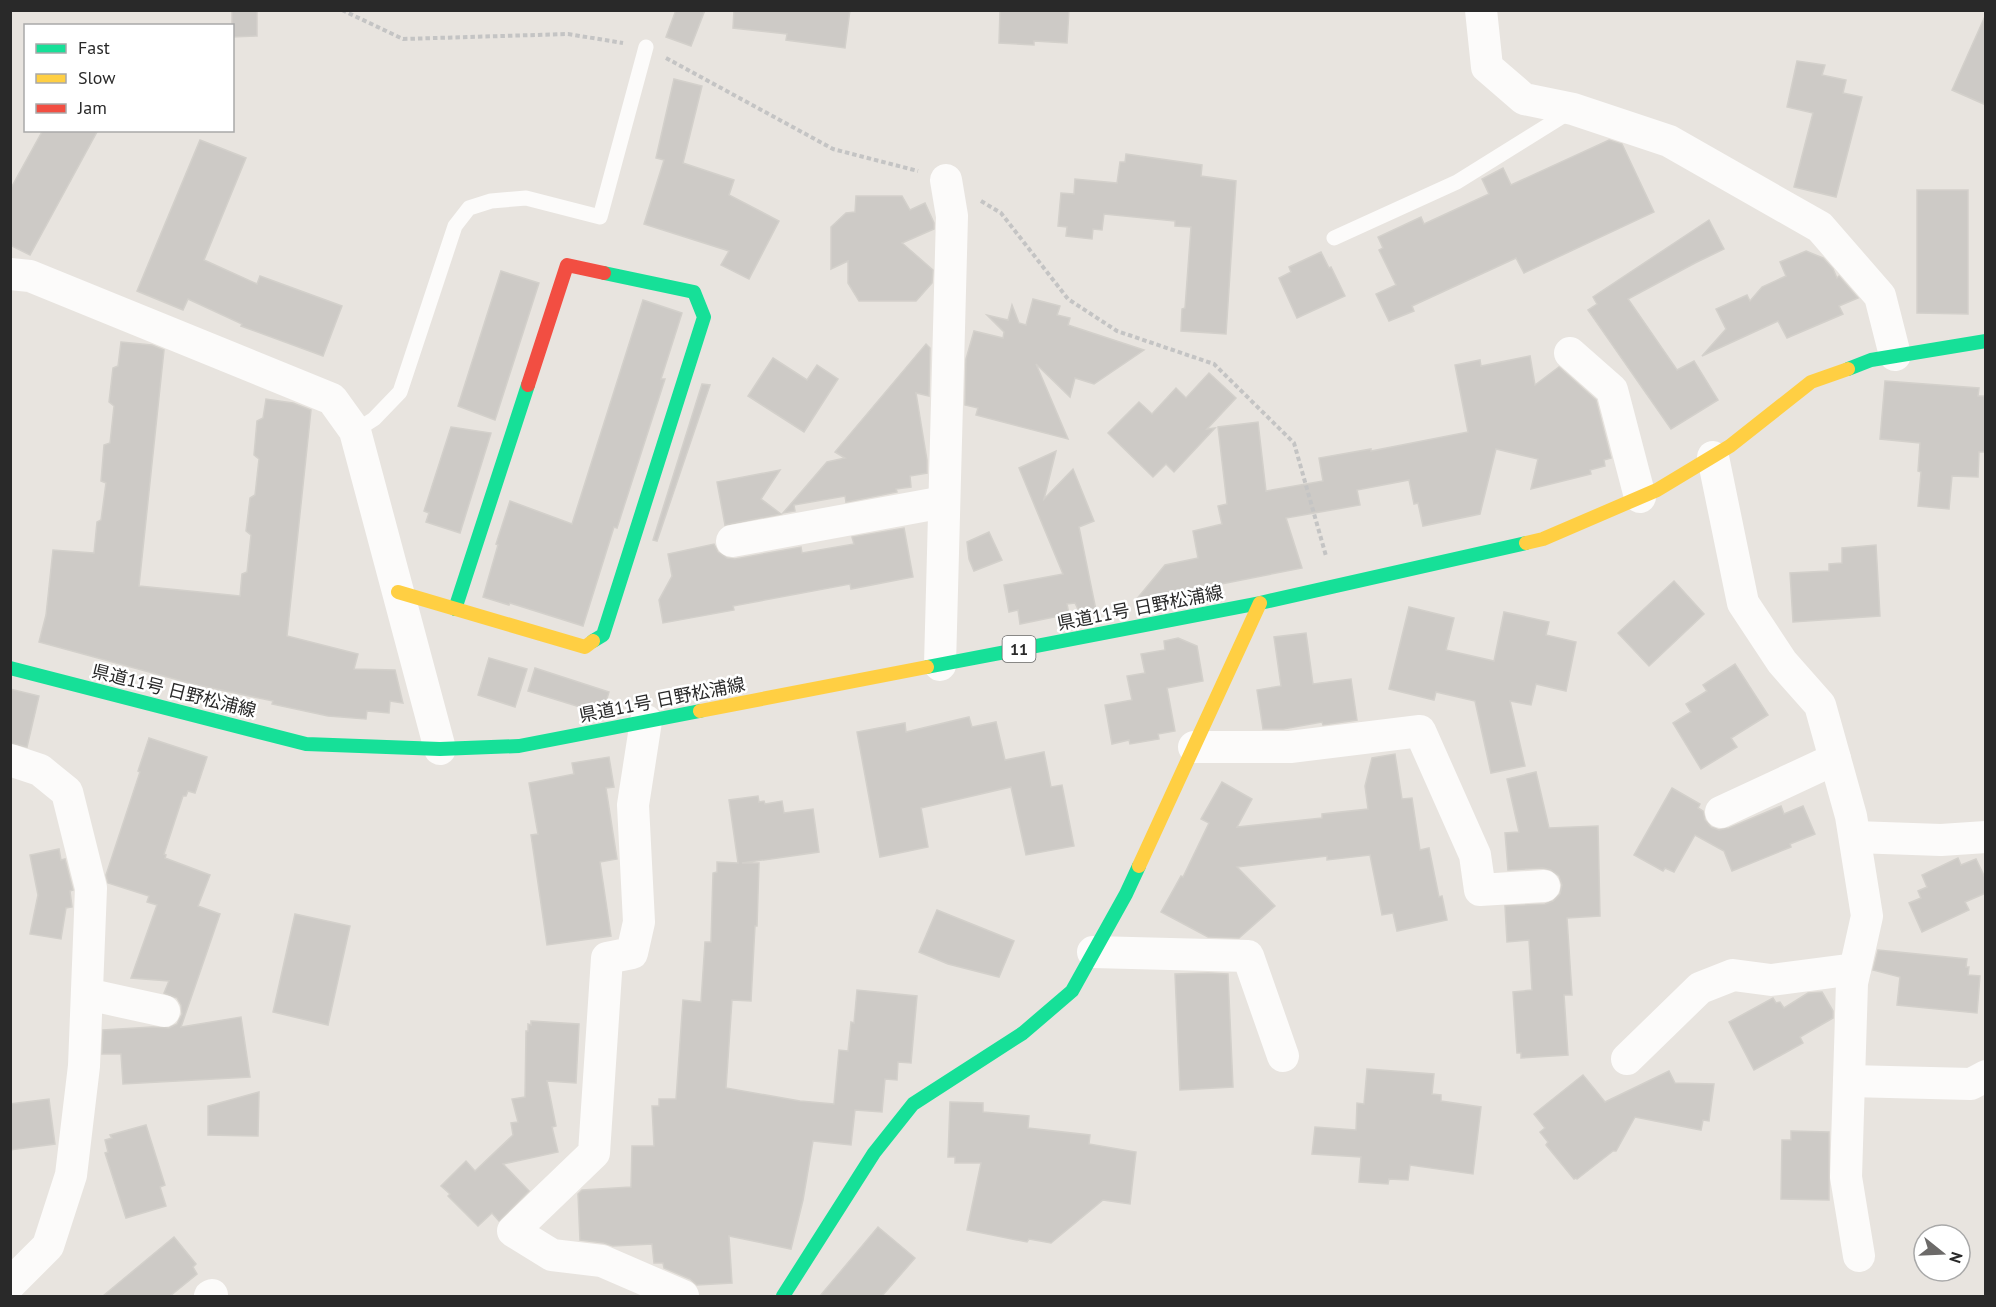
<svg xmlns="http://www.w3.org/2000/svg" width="1996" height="1307" font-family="'PT Sans','Noto Sans JP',sans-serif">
<rect width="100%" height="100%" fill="#e8e4df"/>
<g fill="#cdcac6" stroke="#d3d0cb" stroke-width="1.5">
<polygon points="232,10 257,10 257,36 232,37"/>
<polygon points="676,10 705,10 691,46 666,37"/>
<polygon points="734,10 850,10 845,48 786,40 787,34 733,28"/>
<polygon points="1000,10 1069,10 1067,43 1034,41 1034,45 999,43"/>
<polygon points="1986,14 1986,105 1952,90"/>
<polygon points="1797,61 1825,65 1822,75 1846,80 1843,93 1862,97 1836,197 1794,187 1813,113 1787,107"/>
<polygon points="674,79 702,86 683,163 734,180 729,195 779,221 749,279 721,265 729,251 644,224 664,160 656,158"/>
<polygon points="43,130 98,130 30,255 10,245 10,190"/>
<polygon points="200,140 246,158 204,260 257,284 260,276 342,306 323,356 241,326 242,324 188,299 183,310 137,291"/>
<polygon points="1609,140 1622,144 1654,212 1524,273 1516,258 1412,306 1414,311 1389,321 1376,294 1396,285 1379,250 1383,248 1378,237 1421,217 1424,224 1489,194 1482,179 1503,168 1511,185"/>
<polygon points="1126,154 1202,165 1201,176 1236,181 1226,334 1181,331 1182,309 1185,308 1191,227 1175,226 1175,221 1104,214 1102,230 1093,229 1092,239 1066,236 1067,227 1058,226 1061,193 1074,194 1075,179 1117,183 1120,162 1125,162"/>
<polygon points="1917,190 1968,190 1968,314 1917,313"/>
<polygon points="856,196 902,196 910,210 925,203 934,223 934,229 902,243 933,270 932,283 916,301 859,301 848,283 848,261 831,269 831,227 846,213 855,212"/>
<polygon points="1709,220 1724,249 1695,263 1628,299 1677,370 1694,361 1718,400 1671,429 1588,310 1597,304 1593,297"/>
<polygon points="1806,251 1823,258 1833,269 1837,278 1839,276 1858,298 1839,306 1843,314 1787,338 1778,321 1702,356 1726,329 1716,309 1747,295 1750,301 1762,287 1786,276 1780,262"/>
<polygon points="1321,252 1329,268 1331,267 1345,296 1297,318 1279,278 1291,272 1289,267"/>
<polygon points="501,271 539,283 495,420 458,406"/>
<polygon points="1033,299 1060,306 1057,315 1070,318 1068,325 1144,350 1094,384 1075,378 1070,397 1036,364 1068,439 976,415 978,408 965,405 966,359 974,331 1003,338 1004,332 987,315 1008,320 1012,305 1019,323 1026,325"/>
<polygon points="643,300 682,313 661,379 665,379 617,528 614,527 583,626 510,603 509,605 483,597 498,545 496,544 510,501 572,524"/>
<polygon points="121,342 152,345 164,350 139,586 240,596 242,574 247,572 251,535 246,531 250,498 255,495 259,459 254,455 257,421 263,418 266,399 293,403 311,410 287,636 358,654 354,669 395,670 403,703 390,701 389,713 367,711 366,719 328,716 272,704 273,701 193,684 39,642 46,615 53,550 94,553 97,522 101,520 106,483 101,481 104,445 110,443 114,406 109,402 113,368 118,366"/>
<polygon points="926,344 930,348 929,396 916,393 927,460 927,473 910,476 911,487 896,489 897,492 846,502 845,496 794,505 795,511 783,513 827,462 845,458 835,452"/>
<polygon points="1530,356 1535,385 1559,367 1596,400 1611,458 1604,460 1605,466 1590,470 1591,474 1531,489 1538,459 1496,449 1480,514 1423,526 1418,503 1414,504 1409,480 1357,490 1360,505 1286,518 1302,568 1135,601 1165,565 1198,558 1193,531 1222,524 1218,506 1227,504 1218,427 1258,422 1266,491 1323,481 1319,458 1371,449 1371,451 1468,432 1455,365 1480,360 1481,366"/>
<polygon points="773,358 807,380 817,365 838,379 804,432 748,396"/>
<polygon points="1209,373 1236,398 1207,429 1215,428 1174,472 1166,464 1153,477 1108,433 1139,402 1152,414 1176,388 1186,398"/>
<polygon points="1885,381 1979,388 1978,396 1986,396 1986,452 1979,452 1978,477 1952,476 1949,509 1918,506 1921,472 1918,471 1920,443 1880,439"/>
<polygon points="702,384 710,385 657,541 653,540"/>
<polygon points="451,427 491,433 460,533 426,522 429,513 424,511"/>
<polygon points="1056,451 1044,499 1073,469 1094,521 1079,527 1097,615 1082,618 1075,603 1067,604 1069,614 1020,624 1018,610 1009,612 1004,585 1063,574 1019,468"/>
<polygon points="780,470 761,499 781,514 725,525 717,482"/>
<polygon points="904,528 913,577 851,589 850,584 733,606 734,610 663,623 659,600 672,576 668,554 714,544 718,552 727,558 735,559 801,547 802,553 854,544 852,537"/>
<polygon points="989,532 1002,560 974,571 969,559 967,542"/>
<polygon points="1876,545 1880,616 1793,622 1790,573 1829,571 1829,564 1842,563 1842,548"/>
<polygon points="1674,581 1704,614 1649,666 1618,633"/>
<polygon points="1409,607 1454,618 1446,650 1494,661 1504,612 1549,622 1546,635 1576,642 1566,691 1536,684 1531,705 1510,701 1525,766 1491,773 1475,701 1436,692 1434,700 1389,689"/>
<polygon points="1306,633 1313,684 1351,679 1357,720 1323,725 1322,722 1283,729 1263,729 1257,690 1281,686 1274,637"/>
<polygon points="1178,638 1197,646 1203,681 1167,688 1175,731 1158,734 1159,739 1130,744 1129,740 1112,744 1105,705 1132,700 1127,676 1145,673 1141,654 1165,650 1164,641"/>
<polygon points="489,658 527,669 515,707 478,695"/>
<polygon points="1735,664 1768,715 1731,738 1737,747 1701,769 1673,723 1691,712 1686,704 1707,691 1703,685"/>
<polygon points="535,668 609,692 603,711 596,712 528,691"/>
<polygon points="10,689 39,696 27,747 10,743"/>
<polygon points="969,717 972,727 996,722 1005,760 1044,752 1051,787 1062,785 1074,846 1026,855 1011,787 921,808 928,847 880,857 857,732 905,723 906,732"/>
<polygon points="149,738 207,757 195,793 188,791 186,796 183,796 164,854 166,855 165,858 210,875 198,906 220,914 181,1027 241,1017 250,1077 123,1084 121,1054 102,1054 103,1030 152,1027 169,1028 177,1024 182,1014 181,1005 177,998 164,993 169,981 131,978 157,905 147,902 149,896 108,883 106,875 140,772 138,771"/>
<polygon points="1395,754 1402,799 1412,798 1420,850 1429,848 1439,897 1442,896 1447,920 1397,931 1393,913 1382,915 1370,855 1327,860 1327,856 1237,867 1275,906 1239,938 1208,937 1161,912 1181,876 1183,877 1209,823 1201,819 1222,782 1252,799 1237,827 1322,818 1322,814 1368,809 1365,786 1372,758"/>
<polygon points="609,757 614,787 606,788 617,859 600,862 611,936 547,945 531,835 538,834 529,783 574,774 572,763"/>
<polygon points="1536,772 1549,828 1598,826 1600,916 1567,918 1572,995 1564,995 1568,1055 1521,1058 1521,1053 1517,1053 1513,992 1532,990 1529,940 1507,942 1505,906 1545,904 1553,901 1560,894 1562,885 1559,876 1551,870 1543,868 1508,870 1505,833 1519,832 1507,779"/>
<polygon points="1672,788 1700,804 1698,808 1703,811 1705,820 1711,827 1719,830 1729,828 1781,806 1784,814 1803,806 1815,834 1790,844 1791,847 1732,871 1724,851 1695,835 1674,872 1665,868 1663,871 1634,855"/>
<polygon points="758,796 759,802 764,801 765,804 782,801 784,813 813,809 819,852 742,863 759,863 757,926 755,926 751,1001 732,1000 726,1088 800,1101 834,1104 839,1050 848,1051 851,1022 854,1023 857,990 917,996 911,1063 898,1062 897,1080 885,1079 882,1112 855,1110 851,1145 813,1141 803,1200 791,1249 729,1236 732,1283 697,1285 690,1279 664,1268 663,1263 654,1263 652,1244 613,1246 604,1243 580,1240 578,1194 582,1190 631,1187 632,1146 654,1146 652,1106 659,1106 659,1099 676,1099 683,1000 701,1002 705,942 711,942 713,873 717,872 717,862 738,863 729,800"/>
<polygon points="59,849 61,860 65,859 73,890 70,891 72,907 66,908 61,939 30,934 38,895 30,855"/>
<polygon points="1958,858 1961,865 1976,859 1986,880 1986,893 1965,902 1969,910 1922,932 1909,903 1921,898 1918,891 1927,887 1922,875"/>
<polygon points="937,910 1014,941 999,977 948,964 919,952"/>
<polygon points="295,914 350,926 328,1025 273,1012"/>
<polygon points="1878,950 1967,959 1966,967 1969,967 1968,975 1980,976 1977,1013 1897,1005 1900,977 1873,970"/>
<polygon points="1208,973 1228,974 1233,1087 1180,1090 1175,974"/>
<polygon points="1822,992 1833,1011 1833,1018 1800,1037 1803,1043 1754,1070 1729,1022 1773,998 1776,1003 1780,1002 1784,1008 1808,993"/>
<polygon points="531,1021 579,1024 576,1083 547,1081 556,1126 552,1127 558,1152 503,1164 529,1191 499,1221 492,1213 478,1226 448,1196 450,1194 441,1186 466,1161 475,1171 513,1135 511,1123 518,1122 512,1099 525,1097 526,1031 528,1031 528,1024 531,1025"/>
<polygon points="1367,1069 1434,1074 1432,1094 1441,1095 1441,1101 1481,1107 1473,1174 1410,1165 1408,1180 1389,1179 1388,1184 1359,1182 1361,1157 1312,1154 1315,1127 1356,1130 1357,1103 1364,1104"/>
<polygon points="1669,1071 1675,1083 1714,1084 1709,1121 1703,1120 1701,1130 1635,1117 1616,1151 1613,1151 1577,1179 1576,1178 1574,1179 1546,1145 1548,1142 1540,1132 1545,1128 1534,1114 1583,1075 1605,1102"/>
<polygon points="259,1092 258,1136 208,1135 208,1106"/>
<polygon points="49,1099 55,1144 10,1150 10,1104"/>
<polygon points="950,1102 983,1103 983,1112 1029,1116 1028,1128 1090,1135 1089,1144 1136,1152 1130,1204 1103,1200 1051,1243 1029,1239 1027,1242 967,1230 981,1163 955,1163 955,1157 948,1157"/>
<polygon points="146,1125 165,1185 160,1187 166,1206 126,1218 105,1153 108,1152 105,1140 112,1138 110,1135"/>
<polygon points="1791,1131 1829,1132 1829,1200 1781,1199 1782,1140 1791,1140"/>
<polygon points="878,1227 915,1258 882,1296 820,1296"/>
<polygon points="174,1237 196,1264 193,1267 197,1274 170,1296 103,1296"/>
</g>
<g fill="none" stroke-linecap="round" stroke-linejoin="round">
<g stroke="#c4c4c4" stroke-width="4" stroke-dasharray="4.5 3" stroke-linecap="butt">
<polyline points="342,10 403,39 568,34 623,43"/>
<polyline points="666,58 833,149 918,171"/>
<polyline points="981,201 1001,213 1068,299 1117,331 1214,364 1294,443 1326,556"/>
</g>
<g stroke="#fcfbfa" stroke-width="15">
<polyline points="1334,238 1457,182 1571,111"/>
<polyline points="355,431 374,419 400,392 455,226 469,208 491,201 526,198 600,217 646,47"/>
</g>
<g stroke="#fcfbfa" stroke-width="32">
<polyline points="1481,10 1487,67 1524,99 1573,109 1669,141 1820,227 1880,296 1895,355"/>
<polyline points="10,274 30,276 332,399 355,431 440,749"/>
<polyline points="1570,353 1612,390 1640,497"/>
<polyline points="1713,457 1743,603 1782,662 1820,705 1851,816 1867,916 1852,983 1846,1177 1859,1256"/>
<polyline points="732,541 944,502"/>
<polyline points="940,665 952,216 946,180"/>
<polyline points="646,721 633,805 639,922 632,953 607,958 594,1153 513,1231 552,1255 602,1261 683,1296"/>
<polyline points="1194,747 1290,747 1420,731 1475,855 1480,890 1544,886"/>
<polyline points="10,760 40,770 67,792 91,888 84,1066 71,1175 48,1246 10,1284"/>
<polyline points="1721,812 1835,759"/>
<polyline points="1855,837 1941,840 1986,837"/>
<polyline points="1093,952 1248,956 1283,1056"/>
<polyline points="87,994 164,1011"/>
<polyline points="1627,1059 1700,988 1733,975 1771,980 1855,969"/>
<polyline points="1849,1081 1971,1084 1986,1076"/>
<polyline points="210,1296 212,1295"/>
</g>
<g stroke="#16e098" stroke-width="14">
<polyline points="1848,369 1871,360 1986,341"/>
<polyline points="455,609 528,385"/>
<polyline points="593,641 603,635 704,317 694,292 604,273"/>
<polyline points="927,667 1260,603 1526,543"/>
<polyline points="10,668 306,744 440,749 519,746 700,711"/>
<polyline points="783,1296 874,1153 913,1104 1023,1033 1072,991 1126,894 1139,866"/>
</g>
<g stroke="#ffcf43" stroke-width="14">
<polyline points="1526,543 1543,539 1657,490 1730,446 1811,382 1848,369"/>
<polyline points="398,592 585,647 593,641"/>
<polyline points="700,711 927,667"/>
<polyline points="1139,866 1260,603"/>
</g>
<polyline stroke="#f24e42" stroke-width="14" points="528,385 567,265 604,273"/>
</g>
<g text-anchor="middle" stroke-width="5" stroke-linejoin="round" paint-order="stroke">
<rect fill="#fff" stroke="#696969" stroke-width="1.5" x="1002.5" y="636" width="33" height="26" rx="4.5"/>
<g font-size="16" font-weight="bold" fill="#292929">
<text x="1019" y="655">11</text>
</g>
<g font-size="18" fill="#292929" stroke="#fff">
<text transform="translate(1140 608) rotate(-11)" y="6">県道11号 日野松浦線</text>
<text transform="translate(174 691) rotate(14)" y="6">県道11号 日野松浦線</text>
<text transform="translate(662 700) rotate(-11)" y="6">県道11号 日野松浦線</text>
</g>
</g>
<rect width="1996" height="1307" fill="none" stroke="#292929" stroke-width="24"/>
<rect x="24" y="24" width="210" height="108" fill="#ffffff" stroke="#a9a9a9" stroke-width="1.5"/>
<rect x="36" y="44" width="30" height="9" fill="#16e098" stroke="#a9a9a9" stroke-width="1.5"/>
<text x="78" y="54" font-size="18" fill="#292929">Fast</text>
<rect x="36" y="74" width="30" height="9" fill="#ffcf43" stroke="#a9a9a9" stroke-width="1.5"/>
<text x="78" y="84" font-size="18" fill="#292929">Slow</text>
<rect x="36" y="104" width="30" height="9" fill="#f24e42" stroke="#a9a9a9" stroke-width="1.5"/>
<text x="78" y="114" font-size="18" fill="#292929">Jam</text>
<g transform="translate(1942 1253) rotate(108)"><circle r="28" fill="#ffffff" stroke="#a9a9a9" stroke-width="1.5"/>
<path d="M0-4.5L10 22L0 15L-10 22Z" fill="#6c6a69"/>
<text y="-9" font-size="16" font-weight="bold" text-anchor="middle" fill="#292929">N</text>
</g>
</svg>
